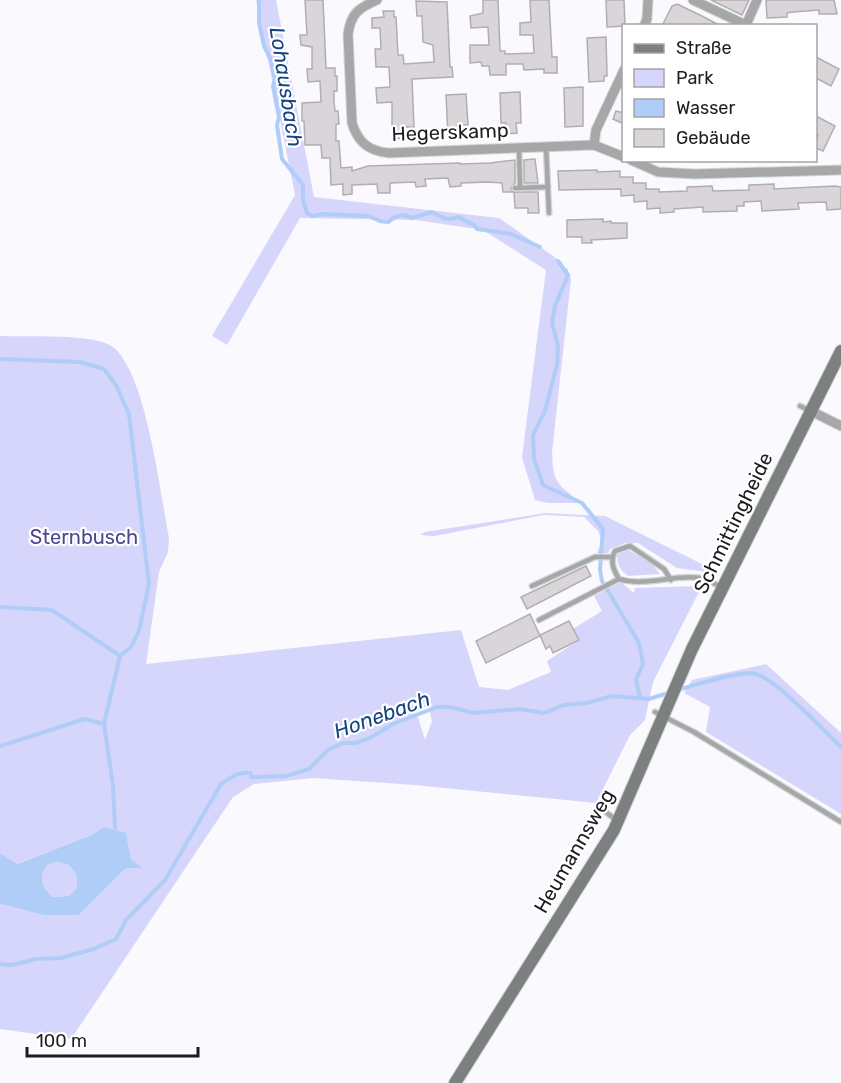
<svg xmlns="http://www.w3.org/2000/svg" width="841" height="1083" font-family="Rubik,sans-serif">
<rect width="100%" height="100%" fill="#f9f9fe"/>
<g fill="#d6d5fb" fill-rule="evenodd">
<path d="M256,0H276L314,197L499,218L563,263L559,268H567L571,279L552,452C553,466 552,479 564,489C570,494 573,495 577,503H548L535,500L522,457L546,270L483,230L416,220L300,218L227,345L212,336L295,195Z"/>
<path d="M0,336C24,337 96,333 113,347C147,375 160,493 169,538L168,552L159,572L146,664L461,630L479,687L508,690L551,672L547,661L579,640L573,629L602,611L594,596L621,582L634,593L635,588L696,586L699,592L653,682L645,720L630,735L596,803L415,785L313,778L254,784L233,797L71,1039L0,1029V904L43,915H79L126,868H140L131,859L126,833L94,834L16,864L0,853ZM428,706L432,721L425,740L416,711Z"/>
<polygon points="546,513 605,516 706,566 707,572 677,568 638,543 625,543 610,549 608,553 597,553 602,541 598,531 584,517 544,515 434,536 420,535 425,532"/>
<path d="M628,550L651,563L660,574L628,576C620,570 617,565 617,554Z"/>
<polygon points="766,664 841,733 841,814 706,732 710,707 684,693 692,680"/>
<path d="M57,862L69,865L76,874L77,888L69,896L52,897L43,886C42,872 42,865 57,862Z"/>
</g>
<path fill="#afcdf7" fill-rule="evenodd" d="M104,827L126,833L131,859L142,868H126L79,915H43L0,904V853L17,864L94,834ZM57,862L69,865L76,874L77,888L69,896L52,897L43,886C42,872 42,865 57,862Z"/>
<g fill="none" stroke-linecap="round" stroke-linejoin="round">
<g stroke="#afcdf7" stroke-width="4">
<path d="M259,0V23L264,46L271,60L275,79L273,86L279,117L277,125L282,159L303,185V200L307,213L312,216L323,214L368,216L380,221L388,222L395,217L403,215L412,218L432,212C441,217 447,222 458,217L474,225L477,229L511,234L540,247"/>
<polyline points="558,261 568,275 555,306 552,323 558,346 557,365 545,411 533,435 534,459 543,485 582,503 603,529 600,570 602,581 639,643 643,664 636,679 640,698"/>
<polyline points="0,359 80,362 104,369 116,385 129,414 149,584 139,631 131,647 120,656 104,724 113,785 115,829"/>
<polyline points="0,607 52,610 120,656"/>
<path d="M678,690C695,685 740,670 756,674C776,679 824,731 841,747"/>
<polyline points="0,746 85,719 104,724"/>
<path d="M0,964L12,965L36,959L61,958L94,949L116,939L126,920L165,880L221,784C230,778 239,771 250,773L252,777L286,776L309,769L328,750L343,743H356L370,738L393,724L437,707H450L473,713L519,709L544,713L564,705L587,703L612,696L649,699L671,692"/>
</g>
</g>
<g fill="#dad5d9" stroke="#b2adb1" stroke-width="1.5">
<polygon points="305,0 323,0 326,68 335,68 335,76 337,76 337,91 334,91 334,101 335,111 338,111 339,124 336,124 336,141 339,141 341,168 352,167 352,171 368,166 460,163 460,164 490,163 515,160 515,183 511,188 513,192 503,192 502,183 488,182 461,183 461,186 450,187 448,178 425,179 426,186 416,187 415,182 390,183 390,193 378,193 377,184 352,185 352,194 343,195 343,184 331,185 330,158 322,158 321,145 305,145 304,121 302,121 302,103 321,102 320,81 308,82 307,69 312,69 312,47 301,45 300,35 307,35"/>
<polygon points="483,0 498,0 500,51 505,51 505,54 534,53 533,35 520,35 520,23 531,22 530,0 549,0 552,57 557,57 557,73 544,73 544,69 524,70 523,64 506,64 506,75 490,75 489,66 482,66 481,62 470,63 470,45 489,45 488,27 471,28 470,16 483,13"/>
<polygon points="606,0 624,0 625,26 607,27"/>
<polygon points="711,0 749,0 742,15"/>
<polygon points="766,0 834,0 837,14 819,14 819,10 793,12 787,13 787,17 767,18"/>
<polygon points="416,1 447,2 450,67 452,67 453,77 412,79 414,127 403,127 404,138 392,139 392,102 377,103 376,88 390,87 389,67 376,67 375,49 381,49 380,28 372,28 372,18 384,17 383,11 394,11 394,17 396,17 398,55 403,55 404,64 434,62 433,45 423,42 422,16 417,16"/>
<polygon points="677,4 700,15 721,26 662,26 672,6"/>
<polygon points="606,37 607,76 604,76 604,81 589,82 587,38"/>
<polygon points="816,57 839,69 831,86 816,78"/>
<polygon points="583,87 583,126 565,127 564,88"/>
<polygon points="520,92 521,123 516,123 517,133 506,134 506,123 501,123 500,93"/>
<polygon points="466,94 468,125 457,125 457,136 448,136 446,95"/>
<polygon points="616,111 624,113 624,124 613,119"/>
<polygon points="816,116 835,126 823,151 816,148 816,141 818,135 816,133"/>
<polygon points="535,159 538,183 524,183 524,160"/>
<polygon points="597,170 597,172 620,171 620,177 633,177 633,183 646,183 646,189 659,189 659,192 687,191 687,187 712,186 713,191 749,190 749,185 774,184 774,189 835,186 841,187 841,209 827,210 826,202 798,203 799,209 762,211 761,201 744,202 744,206 737,206 737,211 703,212 703,207 674,209 674,212 660,213 660,208 647,209 647,201 634,202 634,195 621,196 621,189 559,190 558,171"/>
<polygon points="514,192 538,192 539,213 528,213 528,208 515,208"/>
<polygon points="603,219 603,222 611,221 611,223 627,223 627,238 591,240 592,243 582,243 582,237 567,237 567,220"/>
<polygon points="586,566 591,576 527,609 521,597"/>
<polygon points="530,614 540,636 486,663 476,641"/>
<polygon points="569,621 579,640 553,653 550,646 546,649 540,635"/>
</g>
<g fill="none" stroke-linecap="round" stroke-linejoin="round">
<defs>
<g id="lane">
<polyline points="546,146 549,213"/>
<polyline points="519,148 520,185"/>
<polyline points="515,188 548,187"/>
<polyline points="800,406 811,411"/>
<path d="M671,580L664,569L630,546L615,551C610,561 613,569 619,579C645,587 674,574 700,578C708,579 716,585 723,588"/>
<polyline points="532,586 595,557 611,557"/>
<polyline points="539,620 619,579"/>
<polyline points="655,712 694,732 841,822"/>
<polyline points="602,809 616,820"/>
</g>
<g id="street">
<path d="M377,0C359,8 351,13 348,34L352,123C358,142 368,151 389,153L594,145L624,157"/>
<polyline points="693,0 746,25 757,0"/>
<polyline points="644,26 647,19 648,0"/>
<polyline points="594,145 596,130 624,70"/>
<polyline points="631,160 658,172 695,174 841,170"/>
<polyline points="811,411 841,426"/>
</g>
<polyline id="secondary" points="455,1083 614,830 692,649 841,351"/>
</defs>
<use href="#lane" stroke="#d6d6da" stroke-width="7"/>
<use href="#street" stroke="#d6d6da" stroke-width="11"/>
<use href="#secondary" stroke="#d6d6da" stroke-width="14"/>
<use href="#lane" stroke="#a5a8a7" stroke-width="4.5"/>
<use href="#street" stroke="#a5a8a7" stroke-width="9"/>
<use href="#secondary" stroke="#7c807f" stroke-width="12"/>
</g>
<g text-anchor="middle" stroke-width="4.5" stroke-linejoin="round" paint-order="stroke">
<g font-size="20" fill="#1d1d1f" stroke="#fff">
<text transform="translate(450 132) rotate(-2)" y="7">Hegerskamp</text>
<text transform="translate(733 523) rotate(-64)" y="7">Schmittingheide</text>
<text transform="translate(574 851) rotate(-60)" y="7">Heumannsweg</text>
</g>
<g font-size="20" fill="#4e468e" stroke="#fff">
<text x="84" y="544">Sternbusch</text>
</g>
<g font-size="21" font-style="italic" fill="#164481" stroke="#fff">
<text transform="translate(286 87) rotate(81)" y="7">Lohausbach</text>
<text transform="translate(382 715) rotate(-20)" y="7">Honebach</text>
</g>
</g>
<rect x="622" y="24" width="195" height="138" fill="#ffffff" stroke="#a5a5a5" stroke-width="1.5"/>
<rect x="634" y="44" width="30" height="9" fill="#7c807f" stroke="#a5a5a5" stroke-width="1.5"/>
<text x="676" y="54" font-size="18" fill="#1d1d1f">Straße</text>
<rect x="634" y="69" width="30" height="18" fill="#d6d5fb" stroke="#a5a5a5" stroke-width="1.5"/>
<text x="676" y="84" font-size="18" fill="#1d1d1f">Park</text>
<rect x="634" y="99" width="30" height="18" fill="#afcdf7" stroke="#a5a5a5" stroke-width="1.5"/>
<text x="676" y="114" font-size="18" fill="#1d1d1f">Wasser</text>
<rect x="634" y="129" width="30" height="18" fill="#dad5d9" stroke="#a5a5a5" stroke-width="1.5"/>
<text x="676" y="144" font-size="18" fill="#1d1d1f">Gebäude</text>
<path d="M27 1047v9h171v-9" fill="none" stroke="#1d1d1f" stroke-width="3"/>
<text x="36" y="1047" font-size="18" fill="#1d1d1f" stroke="#ffffff" stroke-width="4.5" paint-order="stroke">100 m</text>
</svg>
